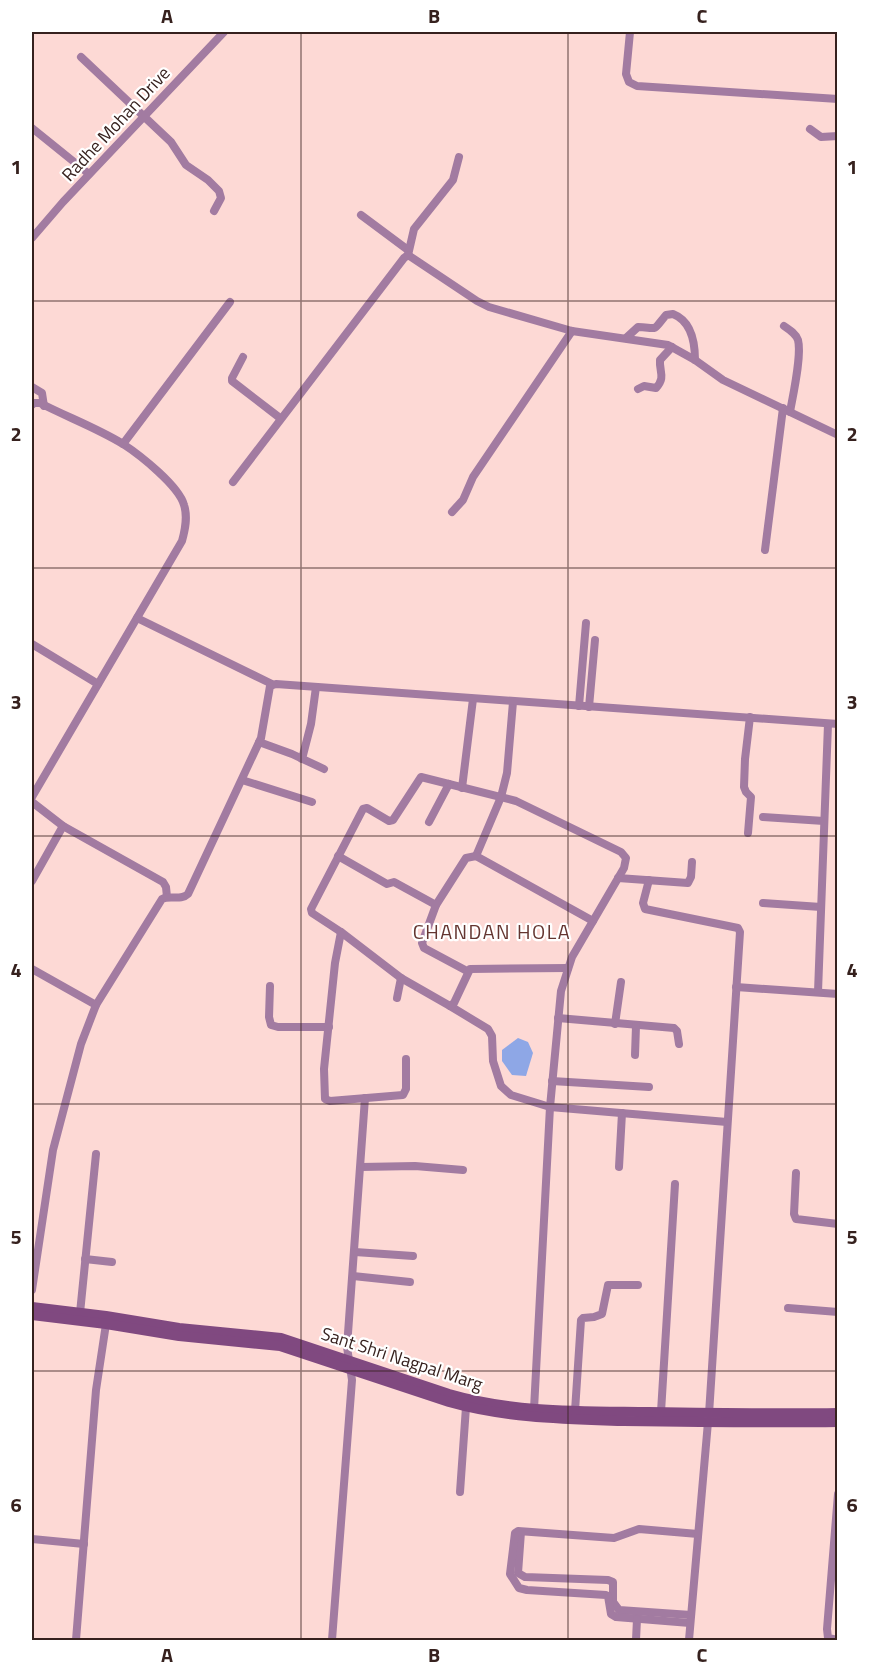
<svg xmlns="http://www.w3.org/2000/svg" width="869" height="1672" font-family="'Titillium Web',sans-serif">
<rect width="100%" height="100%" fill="#fdd9d5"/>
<polygon fill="#8ea7e6" points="518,1038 528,1042 533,1053 526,1076 512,1075 502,1061 502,1050"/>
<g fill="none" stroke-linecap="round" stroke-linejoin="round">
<g stroke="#a27ba1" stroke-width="8">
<polyline points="630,32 626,74 629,82 637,86 838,99"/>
<polyline points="81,57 171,142 186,165 208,180 219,191 221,198 214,211"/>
<polyline points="32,128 89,174"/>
<polyline points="810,129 821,137 838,136"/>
<polyline points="361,215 408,250"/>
<polyline points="32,238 63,202 224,32"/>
<polyline points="408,255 414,229 453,180 459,157"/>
<path d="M784,326C790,330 796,334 798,340C802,355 793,395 790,412"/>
<path d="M626,338L638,327C659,328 652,332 666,315L673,314C691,321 695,342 695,360"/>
<polyline points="243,357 232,378 232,381 280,418"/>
<polyline points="32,387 42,393 44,406"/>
<path d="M638,389L644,386L656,388C666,377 659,372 660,360L672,347"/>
<path d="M32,405L34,403H40C67,417 97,428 123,444C140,455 179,486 184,505C188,517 185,530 182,541L32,797"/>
<polyline points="123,444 230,302"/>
<polyline points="233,482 404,258 408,255 477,301 489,307 572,331 668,345 695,360 723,380 838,435"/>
<polyline points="452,512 463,500 473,477 572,331"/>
<polyline points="765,550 783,408"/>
<polyline points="137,618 272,684"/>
<polyline points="32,644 98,684"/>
<polyline points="579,706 586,623"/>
<polyline points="589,707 595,640"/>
<polyline points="259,742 292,754 324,769"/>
<polyline points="302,759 311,724 316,687"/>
<polyline points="242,780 312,802"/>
<polyline points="462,788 473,699"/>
<polyline points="32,802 63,826 163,882 166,887 167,897"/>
<polyline points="763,817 824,821"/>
<polyline points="429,822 449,784"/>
<polyline points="748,833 751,797 746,792 744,787 745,759 750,717"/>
<polyline points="338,856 387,884 394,882 436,905"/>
<polyline points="476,856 501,797 507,773 513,702"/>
<polyline points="618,878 688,883 691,877 692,862"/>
<polyline points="649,880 643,903 645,909 738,928 740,932 709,1414"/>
<polyline points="32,881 63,826"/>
<polyline points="763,903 821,907"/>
<polyline points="341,932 312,913 311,909 363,809 367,808 389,821 393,820 421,777 516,801 621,852 626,858 624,868 572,957 561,991 550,1107 534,1409"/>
<polyline points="32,969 96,1005"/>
<polyline points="467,971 424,948 422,943 436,905 466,858 476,856 593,921"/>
<polyline points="270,986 269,1017 271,1025 278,1027 329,1027"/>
<polyline points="736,987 838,994"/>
<polyline points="818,992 828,724"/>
<polyline points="397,998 401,978"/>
<polyline points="450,1006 488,1029 492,1036 493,1061 501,1086 511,1095 550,1107 727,1122"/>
<polyline points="558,1018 674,1028 677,1031 679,1044"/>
<polyline points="615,1024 621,982"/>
<polyline points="635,1055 636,1026"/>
<polyline points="406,1059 406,1089 403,1095 330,1101 325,1099 324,1069 335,963 341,932 401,978 450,1006 454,1003 470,969 568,968"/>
<polyline points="552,1081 649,1087"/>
<polyline points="361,1167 415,1166 463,1170"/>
<polyline points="619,1167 622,1113"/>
<polyline points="796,1173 794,1214 796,1219 838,1224"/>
<polyline points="355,1252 413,1256"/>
<polyline points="85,1259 112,1262"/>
<polyline points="353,1276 410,1282"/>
<path d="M32,1290L53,1150L81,1044L96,1005L162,899C170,895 181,901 188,894L261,738L270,686L276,684L838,724"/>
<polyline points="788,1308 838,1312"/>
<polyline points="80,1313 96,1154"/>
<polyline points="575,1411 581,1320 583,1318 594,1317 602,1314 608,1285 638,1285"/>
<polyline points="661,1412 675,1184"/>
<polyline points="460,1492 466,1407"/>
<polyline points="838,1494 827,1629 828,1638 838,1640"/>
<polyline points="521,1532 518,1573 525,1577 608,1580 613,1582 613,1602 619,1610 691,1615"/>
<polyline points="32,1539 84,1544"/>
<polyline points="690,1623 616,1617 611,1614 608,1596 606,1595 527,1590 519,1588 510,1574 515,1533 518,1531 614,1538 639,1529 698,1534"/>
<polyline points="76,1640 96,1390 106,1324"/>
<polyline points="332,1640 352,1380 347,1347 365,1098"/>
<polyline points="636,1640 637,1619"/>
<polyline points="689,1640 708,1422"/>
</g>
<g stroke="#804980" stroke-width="10">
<path d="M32,1307L106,1316L179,1328L281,1338L449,1394C515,1413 582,1411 649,1412C712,1413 775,1414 838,1413"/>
<path d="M32,1315L106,1324L179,1336L280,1346L449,1402C505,1418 563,1419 622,1421C694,1422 765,1423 838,1422"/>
</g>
</g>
<path fill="none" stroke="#36211e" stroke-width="1.5" stroke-opacity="0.55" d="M301,32V1640M568,32V1640M32,301H838M32,568H838M32,836H838M32,1104H838M32,1371H838"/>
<g text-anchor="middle" stroke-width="4.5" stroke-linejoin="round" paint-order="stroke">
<g font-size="18" fill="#36211e" stroke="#fff">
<text transform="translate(116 124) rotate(-47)" y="6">Radhe Mohan Drive</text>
<text transform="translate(402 1359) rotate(18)" y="6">Sant Shri Nagpal Marg</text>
</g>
<g font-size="20" letter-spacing="1.5" fill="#643530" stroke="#fff">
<text x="492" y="939">CHANDAN HOLA</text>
</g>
</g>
<rect width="869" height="1672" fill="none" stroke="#ffffff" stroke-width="66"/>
<rect x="33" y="33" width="803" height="1606" fill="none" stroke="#36211e" stroke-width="2"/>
<g font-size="20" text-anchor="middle" font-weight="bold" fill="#36211e">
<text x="167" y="23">A</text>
<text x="434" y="23">B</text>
<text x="702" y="23">C</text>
<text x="16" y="174">1</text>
<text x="852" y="174">1</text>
<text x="16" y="441">2</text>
<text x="852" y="441">2</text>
<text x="16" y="709">3</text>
<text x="852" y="709">3</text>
<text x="16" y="977">4</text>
<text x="852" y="977">4</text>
<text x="16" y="1244">5</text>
<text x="852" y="1244">5</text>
<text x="16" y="1512">6</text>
<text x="852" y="1512">6</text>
<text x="167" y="1662">A</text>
<text x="434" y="1662">B</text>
<text x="702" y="1662">C</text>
</g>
</svg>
